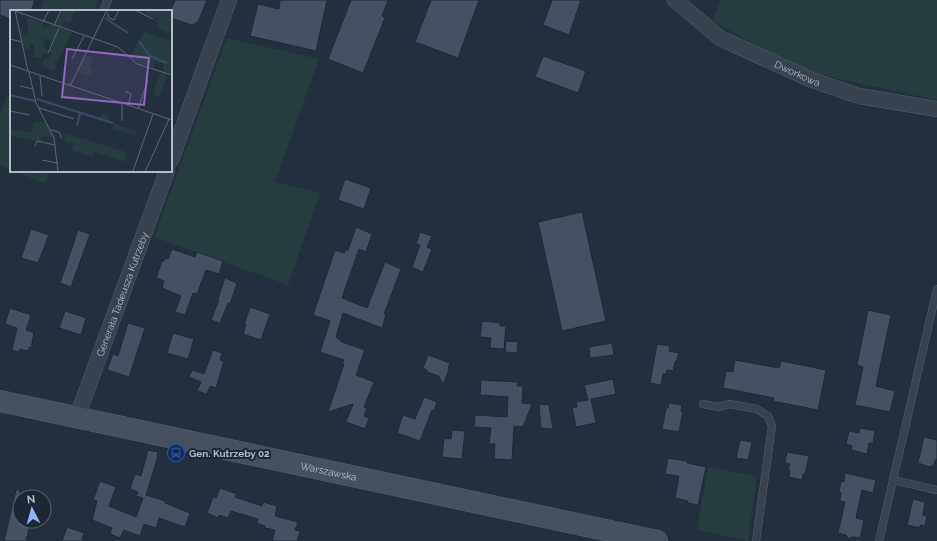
<svg xmlns="http://www.w3.org/2000/svg" width="937" height="541" font-family="Raleway,sans-serif">
<rect width="100%" height="100%" fill="#242f3e"/>
<g fill="#263c3f">
<polygon points="44,0 98,0 94,11 40,11"/>
<polygon points="720,0 937,0 937,100 830,77 795,67 713,21"/>
<polygon points="227,38 319,59 275,182 320,193 288,285 154,237"/>
<polygon points="7,95 11,97 11,170 0,166 0,115"/>
<polygon points="13,171 50,171 45,183"/>
<polygon points="708,467 757,476 748,541 697,530"/>
</g>
<g fill="#455162" stroke="#1f2835">
<polygon points="0,0 35,0 31,11 11,11 11,19 0,15"/>
<polygon points="175,0 207,0 198,22 192,25 171,18 171,10"/>
<polygon points="280,0 327,0 316,51 250,36 258,4 279,9"/>
<polygon points="351,0 388,0 382,16 385,18 363,73 328,59"/>
<polygon points="431,0 479,0 458,58 415,42"/>
<polygon points="552,0 581,0 569,35 543,25"/>
<polygon points="543,56 586,71 578,93 535,77"/>
<polygon points="345,179 371,188 364,209 338,200"/>
<polygon points="582,212 606,321 562,331 538,222"/>
<polygon points="356,227 372,234 366,252 359,249 342,298 367,308 385,262 401,269 384,314 386,315 382,328 343,313 336,337 342,342 365,350 356,375 374,382 364,407 367,408 364,416 369,418 365,429 346,422 353,404 328,412 344,364 342,364 344,360 320,352 330,321 313,315 335,250 344,253 345,250 348,250"/>
<polygon points="31,229 49,235 38,263 21,258"/>
<polygon points="78,230 90,234 71,287 60,283"/>
<polygon points="420,232 432,236 427,247 432,249 423,272 412,267 420,245 416,244"/>
<polygon points="172,249 195,257 197,252 223,261 219,274 206,270 197,294 193,293 185,315 175,312 181,296 162,288 164,281 156,278 162,261 164,261 165,258 168,259"/>
<polygon points="225,278 237,283 230,304 228,303 220,323 211,320 219,300 218,299"/>
<polygon points="250,307 270,314 261,340 243,334 246,325 244,325"/>
<polygon points="10,308 31,315 26,330 34,333 31,348 29,347 28,351 20,349 19,352 12,350 17,328 5,324"/>
<polygon points="868,310 891,315 876,386 895,391 890,412 855,405 863,367 857,365"/>
<polygon points="65,311 86,318 81,335 59,328"/>
<polygon points="482,321 500,323 500,326 506,326 504,349 490,348 491,338 480,337"/>
<polygon points="128,323 145,328 129,377 107,370 113,354 118,356"/>
<polygon points="173,333 194,339 188,359 167,353"/>
<polygon points="506,341 518,342 517,353 505,352"/>
<polygon points="612,343 614,355 590,358 589,347"/>
<polygon points="657,344 670,346 669,351 679,353 677,360 675,362 673,371 667,370 666,374 663,374 661,385 650,383"/>
<polygon points="213,350 222,353 220,360 224,361 216,388 210,386 207,394 197,391 201,382 189,377 192,370 204,374"/>
<polygon points="428,355 450,363 448,369 449,369 443,385 439,376 427,372 427,370 423,368"/>
<polygon points="735,360 779,368 781,361 826,370 818,410 773,401 774,398 723,388 726,371 733,372"/>
<polygon points="613,379 616,394 591,399 596,423 576,427 572,408 577,407 576,402 588,400 584,385"/>
<polygon points="481,380 518,382 517,386 523,386 522,403 532,404 523,427 514,426 512,460 494,459 495,444 489,444 491,428 474,427 475,415 507,417 508,397 480,395"/>
<polygon points="424,397 437,402 434,411 432,410 420,441 397,433 403,415 415,419"/>
<polygon points="669,403 682,405 681,411 683,411 679,432 662,429 666,408 668,408"/>
<polygon points="539,404 549,405 553,429 541,428"/>
<polygon points="860,428 875,431 873,443 869,443 867,454 851,450 852,446 846,444 849,431 859,433"/>
<polygon points="452,430 465,431 462,459 442,457 444,438 451,439"/>
<polygon points="924,437 937,440 937,459 935,460 934,465 930,467 918,463"/>
<polygon points="740,440 752,442 748,460 736,458"/>
<polygon points="148,450 158,452 157,456 158,456 146,495 165,501 165,503 190,513 185,527 159,518 156,528 144,524 140,536 124,530 120,538 110,534 112,528 92,520 97,501 93,500 100,481 116,487 109,506 136,517 143,498 136,496 138,492 130,489 135,474 141,476"/>
<polygon points="787,452 809,456 805,474 803,474 802,480 789,477 790,471 788,470 790,464 785,463"/>
<polygon points="668,458 687,461 687,463 706,467 698,505 688,503 688,501 675,498 679,476 665,474"/>
<polygon points="845,473 876,480 873,493 862,490 856,518 864,520 860,538 852,537 848,539 846,535 838,533 845,502 840,501 841,493 839,492 841,481 844,482"/>
<polygon points="220,488 237,494 235,497 262,506 263,502 277,506 275,516 298,522 295,530 300,531 297,541 272,541 275,530 265,528 265,526 257,523 258,519 231,511 228,518 219,515 218,518 207,513 213,497 216,498"/>
<polygon points="16,490 20,490 20,521 31,521 26,541 4,541"/>
<polygon points="913,499 925,502 923,515 927,516 925,526 920,525 920,528 907,525"/>
<polygon points="67,527 84,533 82,541 62,541"/>
</g>
<g fill="none" stroke-linecap="round" stroke-linejoin="round">
<defs>
<g id="service">
<polyline points="103,11 108,0"/>
<polyline points="703,404 718,407 730,404 757,409 768,416 772,426 756,541"/>
<polyline points="893,480 937,490"/>
<polyline points="879,541 937,289"/>
</g>
<g id="minor">
<path id="s1" d="M675,0L720,38L812,80L859,96L937,109"/>
<polyline points="171,160 229,0"/>
<path id="s2" d="M77,417L167,171"/>
</g>
<g id="secondary">
<path id="s3" d="M0,401L657,541"/>
</g>
</defs>
<use href="#service" stroke="#565f6c" stroke-width="8"/>
<use href="#minor" stroke="#565f6c" stroke-width="16"/>
<use href="#secondary" stroke="#565f6c" stroke-width="22"/>
<use href="#service" stroke="#38414e" stroke-width="7"/>
<use href="#minor" stroke="#38414e" stroke-width="15"/>
<use href="#secondary" stroke="#465061" stroke-width="21"/>
</g>
<defs>
<symbol id="bus-ring" viewBox="-11 -11 22 22"><circle r="9.5" fill="#1d2633" stroke="#1a4fb4" stroke-width="1.5"/><path d="M-5-6H5V4H4V6H2V4H-2V6H-4V4H-5ZM-3.5-4V0h7V-4ZM-3.5 1.2v1.5H-2V1.2ZM2 1.2v1.5H3.5V1.2Z" fill="#1a4fb4"/></symbol>
</defs>
<g fill-rule="evenodd">
<use href="#bus-ring" x="166" y="443" width="20" height="20"/>
</g>
<g text-anchor="middle" stroke-width="4" stroke-linejoin="round" paint-order="stroke">
<g font-size="10" fill="#b4bcc9" stroke="#1d2633">
<text dy="4" stroke="none"><textPath href="#s1" startOffset="144">Dworkowa</textPath></text>
<text dy="4" stroke="none"><textPath href="#s2" startOffset="131">Generała Tadeusza Kutrzeby</textPath></text>
<text dy="4" stroke="none"><textPath href="#s3" startOffset="336">Warszawska</textPath></text>
</g>
<g font-size="10" font-weight="bold" fill="#b4bcc9" stroke="#1d2633" text-anchor="start">
<text x="189" y="457">Gen. Kutrzeby 02</text>
</g>
</g>
<g transform="translate(10 10)">
<rect width="162" height="162" fill="#242f3e"/>
<path d="M52,0H65L60,12L54,11L52,17L45,15ZM137,0H162V13L135,4ZM17,7L34,13L32,18L38,19L39,14L49,18L42,32L35,28L33,38L38,41L37,44L33,43L26,63L30,47H24V34H19L20,39L15,40L10,20L12,19L14,26L19,25ZM149,9L162,14L160,24L146,18L149,13L143,10ZM49,18L62,22L48,52L44,54L47,55L44,61L31,56L35,47L39,49L42,43L39,42ZM134,21L162,32V64L153,61L154,54L145,52L143,58L119,48ZM76,45L84,47L79,58L83,59L80,67L68,62ZM150,62L157,64L150,87L144,85L138,101ZM26,89L89,109L92,104L98,105V111L125,121L126,126L102,119L103,113L71,104L67,116L70,103ZM24,112H37L43,128L34,126L32,131L40,133L0,126V119L22,123ZM54,123L116,142L114,152L84,142L82,147L62,140L63,134L56,131Z" fill="#263c3f"/>
<path fill="none" stroke="#394c67" stroke-width="2" d="M95,8L118,23M129,31L140,46L157,53M0,85L25,91M27,89L103,113M67,116L70,103"/>
<path fill="none" stroke="#5e6776" stroke-width="1" d="M5,0L18,61M125,0L143,9M5,1L108,37L127,54L162,65M98,3V7L104,10L109,0M33,12L39,0M44,16L51,0M0,29L12,32M38,43L49,18M62,49L74,26M0,55L162,110M19,62L26,93L44,128L48,162M30,66L32,86M10,76L23,79M60,76L97,0M115,81L121,84L118,96M112,94V111M29,98L64,109M128,99L138,70M0,101L20,105M41,120L49,122L52,129M25,136L27,131L45,135M32,150L48,153M119,162L123,161L143,104M135,162L159,109"/>
<path fill="#9266c3" fill-opacity="0.15" stroke="#9266c3" stroke-width="2" d="M57,39L139,48L134,95L52,87Z"/>
<rect width="162" height="162" fill="none" stroke="#b4bcc9" stroke-width="2"/>
</g>
<g transform="translate(32 509) rotate(354)"><circle r="19" fill="#1d2633" stroke="#59626f"/>
<path d="M0-3L7 15L0 10L-7 15Z" fill="#8ab4f8"/>
<text y="-6" font-size="11" font-weight="bold" text-anchor="middle" fill="#b4bcc9">N</text>
</g>
</svg>
